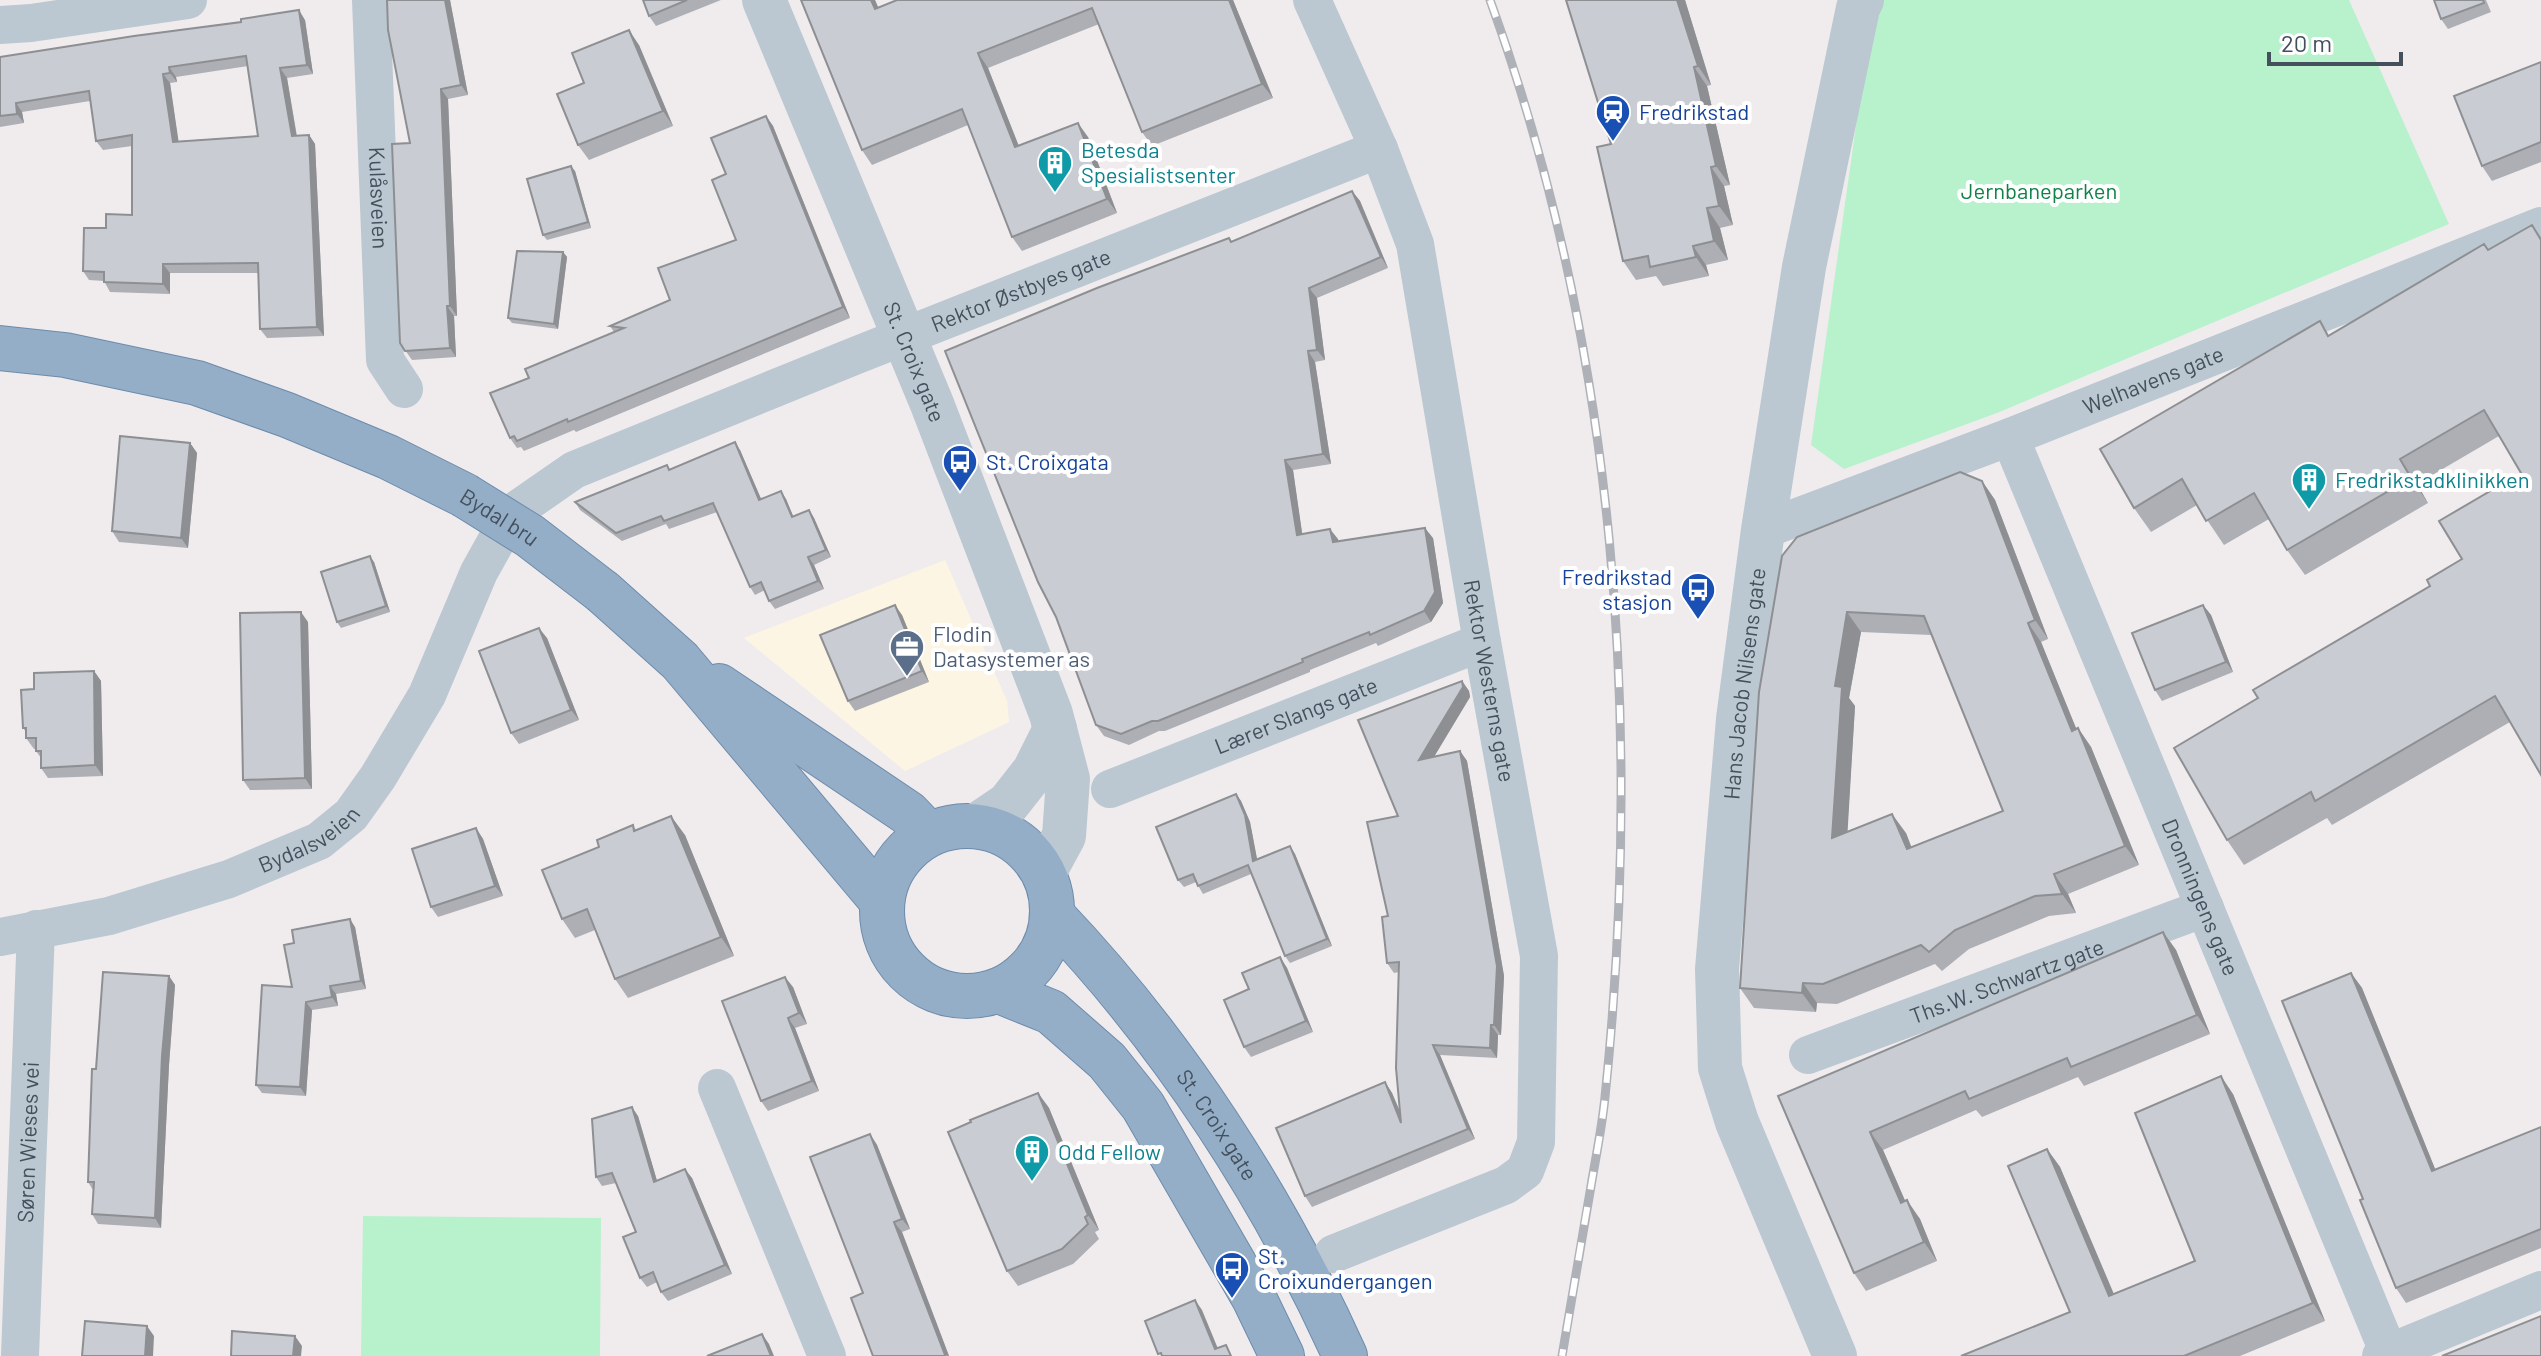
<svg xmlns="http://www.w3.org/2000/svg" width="2541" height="1356" font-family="Barlow,sans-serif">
<rect width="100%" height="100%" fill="#f0eced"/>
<polygon fill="#fdf5e3" points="945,560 1007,701 1009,722 905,771 744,638"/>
<g fill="#b7f2cd">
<polygon points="1884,0 2349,0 2449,224 1997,413 1844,469 1811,445 1870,26"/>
<polygon points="363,1216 601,1218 600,1356 361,1356"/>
</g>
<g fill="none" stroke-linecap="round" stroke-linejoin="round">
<defs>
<g id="trunk">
<polyline points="0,348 65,355 197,383 287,415 388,457 464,495"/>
<polyline points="603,592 680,661 881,900"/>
<polyline points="719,686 908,813 928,834"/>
<circle cx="967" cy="911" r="85"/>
<path id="s11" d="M1053,916C1174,1043 1273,1196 1345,1356"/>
<polyline points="999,991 1051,1012 1107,1061 1143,1106 1254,1298 1282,1356"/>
</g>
</defs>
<use href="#trunk" stroke="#6c8bac" stroke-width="46"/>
<g stroke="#bcc8d1" stroke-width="38">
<path id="s1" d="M371,0L385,360L404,389"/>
<path id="s2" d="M1312,0L1379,149L1415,244L1482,642L1539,956L1536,1142L1525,1171L1506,1185L1333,1254"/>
<polyline points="0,25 31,23 188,0"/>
<path id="s3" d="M2010,437L2390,1356"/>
<path id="s4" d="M1763,530L2010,437L2541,226"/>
<path id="s5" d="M1110,789L1482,642"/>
<path id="s6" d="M0,937L109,916L229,879L319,841L351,815L378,777L427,695L479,572L512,513L574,470L857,355L1379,149"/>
<path id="s7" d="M1808,1055L2205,908"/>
<polyline points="717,1088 827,1356"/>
<path id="s8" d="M20,1356L36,929"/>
<polyline points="2381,1356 2541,1290"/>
</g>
<g stroke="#bcc8d1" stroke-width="44">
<path id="s9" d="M764,0L932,404L1051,714L1068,779L1064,836L1044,873"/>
<polyline points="977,825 1008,804 1034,771 1055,729"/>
<path id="s10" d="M1835,1356L1737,1122L1720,1068L1717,969L1738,719L1763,530L1804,267L1858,8L1862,0"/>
</g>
<use href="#trunk" stroke="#95aec7" stroke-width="44"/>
<defs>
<path id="rail" d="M1490,0C1617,350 1643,729 1605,1097C1602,1127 1596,1156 1591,1186C1581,1242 1572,1299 1562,1356"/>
</defs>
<use href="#rail" stroke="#aeb2b8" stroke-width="9"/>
<use href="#rail" stroke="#fff" stroke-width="6" stroke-dasharray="18" stroke-linecap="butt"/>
<defs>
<g id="trunk-bridge">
<path id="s12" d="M464,495L530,536L603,592"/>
</g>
</defs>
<use href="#trunk-bridge" stroke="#6c8bac" stroke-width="46" stroke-linecap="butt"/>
<use href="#trunk-bridge" stroke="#95aec7" stroke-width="44"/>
</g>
<g fill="#adafb5" fill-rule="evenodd">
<polygon points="450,0 468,95 448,99 457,316 454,316 456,357 412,360 400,343 410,143"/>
<polygon points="643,0 721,0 656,26 649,16"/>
<polygon points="801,0 875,0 878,8 1233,0 1273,98 1152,146 1142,132 1099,24 988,68 1019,146 1088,137 1117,213 1022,251 1012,237 968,125 872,165 862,150"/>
<polygon points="1566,0 1685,0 1711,85 1707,86 1730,185 1724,186 1733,225 1720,228 1728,260 1706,265 1709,276 1663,286 1656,276 1636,280 1623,261 1611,144"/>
<polygon points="2434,0 2486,0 2491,12 2448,29 2441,19"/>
<path d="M305,20L313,74L287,78L297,136L309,135L315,144L324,336L267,338L260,329L259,273H170V294L110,292L104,281L89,280L83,271L106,228L132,215V146L103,150L96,141L90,101L22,112L24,123L0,127V57ZM248,66L258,136L178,141L170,83L177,82L176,77Z"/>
<polygon points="639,45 673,126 589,160 578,145 584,83"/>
<polygon points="2541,62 2541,162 2492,181 2482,166"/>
<polygon points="766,116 773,126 850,318 576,432 574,430 524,451 521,447 517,448 510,438 529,378 614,332 610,326 670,300 736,240 726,174"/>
<polygon points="575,171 591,228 547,240 543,235"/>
<polygon points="1352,191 1360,201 1388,268 1317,298 1325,360 1315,362 1331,464 1293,470 1302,534 1338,539 1338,541 1433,538 1443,603 1431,622 1378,646 1376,643 1310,670 1310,672 1165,731 1159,731 1129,745 1104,736 1096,725 1232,242"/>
<polygon points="2532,225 2541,237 2541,775 2510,722 2332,825 2327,818 2244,865 2227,840 2258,698 2430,586 2462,559 2521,473 2499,436 2417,484 2428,503 2305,575 2287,550 2269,519 2224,545 2197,505 2151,532 2134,508 2330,335 2488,250"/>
<polygon points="563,252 567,257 558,329 512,323 508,318"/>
<polygon points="190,443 197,453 188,548 119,542 112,531"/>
<polygon points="740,450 761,499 786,499 793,517 809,510 814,518 831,557 814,565 824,589 775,609 769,601 765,590 755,595 750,587 717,512 669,529 666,524 622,541 580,510 575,502 667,465 670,469"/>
<path d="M1982,481L1995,500L2048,639L2041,642L2076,729L2078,728L2091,747L2139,865L2068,894L2076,913L2049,916L1969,949L1942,971L1935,964L1837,1004L1817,1003L1816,1012L1754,1008L1740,988L1759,692ZM1861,632L1931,635L2003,811L1911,847L1906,833L1847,832L1855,706L1849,698Z"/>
<polygon points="374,562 390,612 341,628 337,622"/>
<polygon points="2203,605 2211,615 2233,672 2162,701 2155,690"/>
<polygon points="902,615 929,682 855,711 848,701"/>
<polygon points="308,622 312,789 250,790 243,780"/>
<polygon points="547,638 579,720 519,744 511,733"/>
<polygon points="94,671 101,681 103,776 48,778 41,768 41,758 36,751 36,749 34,749 26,738 26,732 23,728 34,689"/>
<polygon points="1462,681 1469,691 1470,697 1434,757 1460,751 1467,761 1504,976 1501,1035 1498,1035 1497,1058 1440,1055 1475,1139 1312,1207 1305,1196 1385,1082 1392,1093 1401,1114 1399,972 1394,973 1387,963 1398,816"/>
<polygon points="1236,794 1241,801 1250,822 1257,860 1290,846 1295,854 1332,946 1290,963 1285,956 1251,874 1203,894 1196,882 1184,887 1178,880"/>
<polygon points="633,825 636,830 685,835 734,956 628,998 615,979 595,930 575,938 562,919 599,847"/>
<polygon points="476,828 483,839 503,896 438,917 431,907"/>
<polygon points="355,927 366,989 336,994 338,1006 312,1010 306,1096 262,1093 256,1085 292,987 294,943"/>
<polygon points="2163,932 2176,950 2210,1034 2084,1086 2078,1077 1982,1117 1976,1110 1883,1150 1905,1201 1920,1219 1937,1261 1866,1291 1854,1273 1778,1096"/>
<polygon points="1280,957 1287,968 1313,1032 1251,1057 1244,1047 1249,989"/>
<polygon points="2351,973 2362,988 2435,1169 2541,1127 2541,1248 2406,1303 2396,1288 2363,1199"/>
<polygon points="169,976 175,985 169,1065 161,1228 98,1224 92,1214 93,1190 88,1182 96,1069"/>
<polygon points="793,987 807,1024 795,1028 819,1091 768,1111 761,1101"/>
<polygon points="1038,1093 1049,1108 1099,1230 1095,1232 1099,1239 1073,1264 1018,1286 1007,1271"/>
<polygon points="2233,1094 2325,1321 2240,1356 1961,1356 2070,1312 2047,1149 2060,1167 2113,1294 2195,1261"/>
<polygon points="638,1116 657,1181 692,1178 732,1274 668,1301 661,1292 657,1282 647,1287 640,1278 636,1232 616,1183 602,1186 596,1177"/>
<polygon points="870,1134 877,1145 910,1229 902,1232 949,1356 873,1356"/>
</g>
<g fill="#8d8f93">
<polygon points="445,0 450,0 468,95 461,85"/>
<polygon points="871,0 875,0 885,23 875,9"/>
<polygon points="1229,0 1233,0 1273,98 1262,84"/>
<polygon points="1677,0 1685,0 1711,85 1698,66"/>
<polygon points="299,10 305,20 313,74 307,65"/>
<polygon points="629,30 639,45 673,126 663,111"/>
<polygon points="978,53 988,68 1025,162 1015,147"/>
<polygon points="169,67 176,77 177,82 170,73"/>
<polygon points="1694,67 1707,86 1730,185 1716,166"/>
<polygon points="280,68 287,78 298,145 292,136"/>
<polygon points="163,74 170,83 180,151 173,142"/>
<polygon points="441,89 448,99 457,316 450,306"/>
<polygon points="16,103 22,112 24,123 17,114"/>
<polygon points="766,116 773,126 850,318 843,307"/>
<polygon points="1078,123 1088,137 1117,213 1107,199"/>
<polygon points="309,135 315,144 324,336 317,327"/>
<polygon points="571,166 575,171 591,228 588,222"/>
<polygon points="1711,167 1724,186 1733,225 1719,206"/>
<polygon points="1352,191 1360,201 1388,268 1381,257"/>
<polygon points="1707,208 1720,228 1728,260 1714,241"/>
<polygon points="1693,246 1706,265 1709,276 1696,257"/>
<polygon points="563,252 567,257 558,329 554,324"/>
<polygon points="163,264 170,273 170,294 163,284"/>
<polygon points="1309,288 1317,298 1325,360 1317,350"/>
<polygon points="447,306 454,316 456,357 450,348"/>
<polygon points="1308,351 1315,362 1331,464 1323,454"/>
<polygon points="735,442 740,450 765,508 759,500"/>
<polygon points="190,443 197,453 188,548 181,538"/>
<polygon points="2400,459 2417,484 2428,503 2411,478"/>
<polygon points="1285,460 1293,470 1304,546 1297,535"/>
<polygon points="1982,481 1995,500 2048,639 2035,620"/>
<polygon points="781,491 786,499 797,525 792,517"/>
<polygon points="809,510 814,518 831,557 826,550"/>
<polygon points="1425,528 1433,538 1443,603 1431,622 1424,611"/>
<polygon points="1330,529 1338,539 1341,552 1333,542"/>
<polygon points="370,556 374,562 390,612 386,606"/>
<polygon points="808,557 814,565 824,589 818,581"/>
<polygon points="895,605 902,615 929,682 922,671"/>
<polygon points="2203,605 2211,615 2233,672 2226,662"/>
<polygon points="301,612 308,622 312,789 305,778"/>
<polygon points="1847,612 1861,632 1849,698 1855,706 1846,858 1832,838 1835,686"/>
<polygon points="2028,623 2041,642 2085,750 2072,731"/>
<polygon points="539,628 547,638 579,720 571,710"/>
<polygon points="94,671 101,681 103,776 95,765"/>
<polygon points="1462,681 1469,691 1470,697 1426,770 1419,760"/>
<polygon points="2078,728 2091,747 2139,865 2125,846"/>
<polygon points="1460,751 1467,761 1504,976 1501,1035 1494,1025"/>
<polygon points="1236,794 1241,801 1250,822 1259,869 1253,861"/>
<polygon points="1892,814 1906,833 1920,869 1907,849"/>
<polygon points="671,816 685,835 734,956 721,937"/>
<polygon points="476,828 483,839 503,896 495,886"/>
<polygon points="1290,846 1295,854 1332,946 1327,939"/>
<polygon points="2054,874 2068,894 2076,913 2062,894"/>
<polygon points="350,919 355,927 366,989 361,981"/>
<polygon points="2163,932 2176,950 2210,1034 2197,1015"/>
<polygon points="1280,957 1287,968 1313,1032 1306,1021"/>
<polygon points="2351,973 2362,988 2442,1186 2432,1171"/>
<polygon points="169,976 175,985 169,1065 161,1228 155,1218 162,1056"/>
<polygon points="785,977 793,987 807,1024 799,1013"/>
<polygon points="1803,983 1817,1003 1816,1012 1802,993"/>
<polygon points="330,986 336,994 338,1006 332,997"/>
<polygon points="306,1002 312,1010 306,1096 300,1087"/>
<polygon points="788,1018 795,1028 819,1091 812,1081"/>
<polygon points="1491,1025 1498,1035 1497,1058 1490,1048"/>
<polygon points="1433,1045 1440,1055 1475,1139 1468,1129"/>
<polygon points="2221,1076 2233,1094 2325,1321 2313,1303"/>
<polygon points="1385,1082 1392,1093 1409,1133 1401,1123"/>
<polygon points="1038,1093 1049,1108 1099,1230 1088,1215"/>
<polygon points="632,1107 638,1116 660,1191 654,1182"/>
<polygon points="1870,1132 1883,1150 1914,1221 1901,1203"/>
<polygon points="870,1134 877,1145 910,1229 902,1219"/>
<polygon points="2047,1149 2060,1167 2122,1313 2109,1296"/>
<polygon points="685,1169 692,1178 732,1274 725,1265"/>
<polygon points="1907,1200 1920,1219 1937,1261 1924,1242"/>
<polygon points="894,1222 902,1232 949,1356 945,1355"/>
<polygon points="1195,1300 1202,1310 1221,1356 1215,1349"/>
<polygon points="147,1326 154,1336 153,1356 145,1356"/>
<polygon points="762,1334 769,1344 774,1356 771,1356"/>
<polygon points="295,1336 302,1346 301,1356 293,1356"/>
</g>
<g fill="#c9ccd2" stroke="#8d8f93" stroke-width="2" fill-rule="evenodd">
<polygon points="387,0 445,0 461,85 441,89 450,306 447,306 450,348 405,351 400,343 392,144 410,143 388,30"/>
<polygon points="643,0 687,0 649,16"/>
<polygon points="801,0 871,0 875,9 897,0 1229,0 1262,84 1142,132 1092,8 978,53 1015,147 1078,123 1107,199 1012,237 962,109 862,150"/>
<polygon points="1566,0 1677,0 1698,66 1694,67 1716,166 1711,167 1719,206 1707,208 1714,241 1693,246 1696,257 1650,267 1648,256 1623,261 1597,147 1611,144"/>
<polygon points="2434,0 2483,0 2484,3 2441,19"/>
<path d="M299,10L307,65L280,68L292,136L309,135L317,327L260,329L258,263L163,264V284L104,282V272L83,271L84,228H106V214L132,215V135L96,141L89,91L16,103L17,114L0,116V57L134,36L241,22V19ZM246,56L258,136L173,142L163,74L170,73L169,67Z"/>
<polygon points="629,30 663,111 578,145 557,94 584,83 572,53"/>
<polygon points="2541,62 2541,142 2482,166 2454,96"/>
<polygon points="766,116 843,307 568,422 567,419 517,441 514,436 510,438 490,393 529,378 525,369 624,328 610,326 670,300 658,268 736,240 712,180 726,174 711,138"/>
<polygon points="571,166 588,222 543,235 527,179"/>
<polygon points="1352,191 1381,257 1309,288 1317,350 1308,351 1323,454 1285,460 1297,535 1330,529 1333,542 1425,528 1435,592 1424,611 1370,635 1369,632 1302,659 1303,662 1158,721 1152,721 1121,734 1096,725 1056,617 1038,582 945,351 1097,288 1229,238 1231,242"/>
<polygon points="2532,225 2541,240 2541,775 2495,696 2315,801 2311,792 2227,840 2174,748 2258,698 2253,690 2430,586 2427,580 2462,559 2439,521 2521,473 2484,410 2400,459 2411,478 2287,550 2254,493 2206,521 2182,479 2134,508 2100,449 2320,321 2328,336 2484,244 2488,250"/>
<polygon points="517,251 563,252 554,324 508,318"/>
<polygon points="120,436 190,443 181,538 112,531"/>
<polygon points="735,442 759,500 781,491 792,517 809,510 826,550 808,557 818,581 769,601 761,582 750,587 713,503 664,521 661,516 616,533 575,502 667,465 669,470"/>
<path d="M1960,472L1982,481L2035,620L2028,623L2072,731L2078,728L2125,846L2054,874L2062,894L2035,896L1955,930L1929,952L1921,945L1823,984L1803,983L1802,993L1740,988L1759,692L1782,556L1797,537ZM1847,612L1924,616L2003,811L1907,849L1892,814L1832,838L1842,687L1835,686Z"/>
<polygon points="370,556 386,606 337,622 321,572"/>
<polygon points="895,605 922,671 848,701 820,635"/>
<polygon points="2203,605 2226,662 2155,690 2132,633"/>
<polygon points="301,612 305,778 243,780 240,613"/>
<polygon points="539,628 571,710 511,733 479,651"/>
<polygon points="94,671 95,765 41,768 41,751 36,751 36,738 26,738 26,728 23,728 21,690 34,689 34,673"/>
<polygon points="1462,681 1463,687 1419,760 1460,751 1497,966 1494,1025 1491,1025 1490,1048 1433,1045 1468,1129 1305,1196 1276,1128 1385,1082 1401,1123 1396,1068 1399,962 1387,963 1382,917 1388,916 1367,822 1398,816 1358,720"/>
<polygon points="1236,794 1245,815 1253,861 1290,846 1327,939 1285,956 1248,865 1198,886 1193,874 1178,880 1156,827"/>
<polygon points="671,816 721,937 615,979 587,909 562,919 542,870 599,847 597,840 633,825 634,831"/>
<polygon points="476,828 495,886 431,907 412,849"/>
<polygon points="350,919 361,981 330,986 332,997 306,1002 300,1087 256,1085 262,985 292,987 284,945 294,943 292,930"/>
<polygon points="2163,932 2197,1015 2071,1067 2067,1058 1969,1099 1965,1091 1870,1132 1901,1203 1907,1200 1924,1242 1854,1273 1778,1096"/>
<polygon points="1280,957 1306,1021 1244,1047 1224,1000 1249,989 1242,973"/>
<polygon points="103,972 169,976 162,1056 155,1218 92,1214 94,1182 88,1182 92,1069 96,1069"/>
<polygon points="2351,973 2432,1171 2541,1127 2541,1229 2396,1288 2360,1200 2363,1199 2282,1001"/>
<polygon points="785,977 799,1013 788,1018 812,1081 761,1101 722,1001"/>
<polygon points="2221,1076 2313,1303 2184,1356 1961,1356 2070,1312 2008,1166 2047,1149 2109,1296 2195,1261 2135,1113"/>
<polygon points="1038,1093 1088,1215 1085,1217 1088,1224 1062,1249 1007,1271 948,1132 971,1122 970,1120"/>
<polygon points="632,1107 654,1182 685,1169 725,1265 661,1292 653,1272 640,1278 623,1237 636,1232 612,1173 596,1177 592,1119"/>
<polygon points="870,1134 902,1219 894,1222 945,1355 944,1356 873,1356 851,1298 863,1293 810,1157"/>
<polygon points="1195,1300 1215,1349 1226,1345 1231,1356 1162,1356 1161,1353 1158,1354 1145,1321"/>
<polygon points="2541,1316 2541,1356 2442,1356"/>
<polygon points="85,1321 147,1326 145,1356 82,1356"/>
<polygon points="232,1331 295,1336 293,1356 231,1356"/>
<polygon points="762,1334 771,1356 707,1356"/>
</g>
<defs>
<symbol id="station-pin" viewBox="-11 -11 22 30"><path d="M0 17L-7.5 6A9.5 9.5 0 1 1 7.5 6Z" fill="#1a4fb4" stroke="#fff"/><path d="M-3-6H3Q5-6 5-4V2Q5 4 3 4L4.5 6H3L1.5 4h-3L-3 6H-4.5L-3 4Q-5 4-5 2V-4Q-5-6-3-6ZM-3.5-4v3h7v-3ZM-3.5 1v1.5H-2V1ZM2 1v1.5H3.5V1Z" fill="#fff"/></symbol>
<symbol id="building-pin" viewBox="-11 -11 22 30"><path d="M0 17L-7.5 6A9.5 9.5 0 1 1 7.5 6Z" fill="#0f9aa8" stroke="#fff"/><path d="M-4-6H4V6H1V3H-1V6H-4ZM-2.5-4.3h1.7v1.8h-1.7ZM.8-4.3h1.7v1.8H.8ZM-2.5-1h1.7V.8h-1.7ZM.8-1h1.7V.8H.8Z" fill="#fff"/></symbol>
<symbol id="bus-pin" viewBox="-11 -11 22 30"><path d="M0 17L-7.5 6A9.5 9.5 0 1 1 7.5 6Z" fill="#1a4fb4" stroke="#fff"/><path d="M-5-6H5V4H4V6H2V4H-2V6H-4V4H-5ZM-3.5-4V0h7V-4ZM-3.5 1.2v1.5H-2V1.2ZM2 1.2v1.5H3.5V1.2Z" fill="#fff"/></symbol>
<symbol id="office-pin" viewBox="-11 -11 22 30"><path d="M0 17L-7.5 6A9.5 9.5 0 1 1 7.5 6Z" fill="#5c6f8a" stroke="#fff"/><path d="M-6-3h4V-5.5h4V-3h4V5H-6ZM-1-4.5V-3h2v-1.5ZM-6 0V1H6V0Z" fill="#fff"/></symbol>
</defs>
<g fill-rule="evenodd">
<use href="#station-pin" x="1593" y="92" width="40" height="54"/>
<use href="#building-pin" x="1035" y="143" width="40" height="54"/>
<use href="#bus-pin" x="940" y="442" width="40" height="54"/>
<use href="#building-pin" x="2289" y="460" width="40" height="54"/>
<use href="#bus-pin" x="1678" y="570" width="40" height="54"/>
<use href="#office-pin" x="887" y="627" width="40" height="54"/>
<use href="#building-pin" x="1012" y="1132" width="40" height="54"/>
<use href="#bus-pin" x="1212" y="1249" width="40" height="54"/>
</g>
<g text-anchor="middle" stroke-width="8" stroke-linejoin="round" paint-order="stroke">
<g font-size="22" fill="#164399" stroke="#fff" text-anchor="start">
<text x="1639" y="120">Fredrikstad</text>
<text x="986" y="470">St. Croixgata</text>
<text x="1672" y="585" text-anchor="end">Fredrikstad<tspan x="1672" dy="25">stasjon</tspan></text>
<text x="1258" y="1264">St.<tspan x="1258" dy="25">Croixundergangen</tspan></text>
</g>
<g font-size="22" fill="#0d838f" stroke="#fff" text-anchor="start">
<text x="1081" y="158">Betesda<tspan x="1081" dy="25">Spesialistsenter</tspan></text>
<text x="2335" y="488">Fredrikstadklinikken</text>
<text x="1058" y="1160">Odd Fellow</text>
</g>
<g font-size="22" fill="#108248" stroke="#fff">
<text x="2039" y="199">Jernbaneparken</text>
</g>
<g font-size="22" fill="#44505c" stroke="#fff">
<text dy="8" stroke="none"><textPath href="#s1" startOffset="198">Kulåsveien</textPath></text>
<text dy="8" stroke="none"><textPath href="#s6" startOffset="1276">Rektor Østbyes gate</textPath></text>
<text dy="8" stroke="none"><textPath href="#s9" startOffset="392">St. Croix gate</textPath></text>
<text dy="8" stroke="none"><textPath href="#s4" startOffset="418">Welhavens gate</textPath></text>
<text dy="8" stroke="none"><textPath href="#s12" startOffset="42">Bydal bru</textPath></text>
<text dy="8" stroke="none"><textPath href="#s2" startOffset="708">Rektor Westerns gate</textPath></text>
<text dy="8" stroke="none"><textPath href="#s10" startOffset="696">Hans Jacob Nilsens gate</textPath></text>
<text dy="8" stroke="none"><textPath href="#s5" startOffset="200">Lærer Slangs gate</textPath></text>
<text dy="8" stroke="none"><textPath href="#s6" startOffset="326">Bydalsveien</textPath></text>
<text dy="8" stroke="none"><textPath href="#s3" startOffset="498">Dronningens gate</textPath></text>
<text dy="8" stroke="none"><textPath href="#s7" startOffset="212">Ths.W. Schwartz gate</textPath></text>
<text dy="8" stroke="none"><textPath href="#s11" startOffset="266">St. Croix gate</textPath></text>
<text dy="8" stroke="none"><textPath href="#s8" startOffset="214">Søren Wieses vei</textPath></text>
</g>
<g font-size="22" fill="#4e5e75" stroke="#fff" text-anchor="start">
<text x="933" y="642">Flodin<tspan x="933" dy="25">Datasystemer as</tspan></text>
</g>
</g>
<path d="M2269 52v12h132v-12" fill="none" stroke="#44505c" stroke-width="4"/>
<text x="2281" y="52" font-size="24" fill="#44505c" stroke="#ffffff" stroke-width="6" paint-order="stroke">20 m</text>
</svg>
